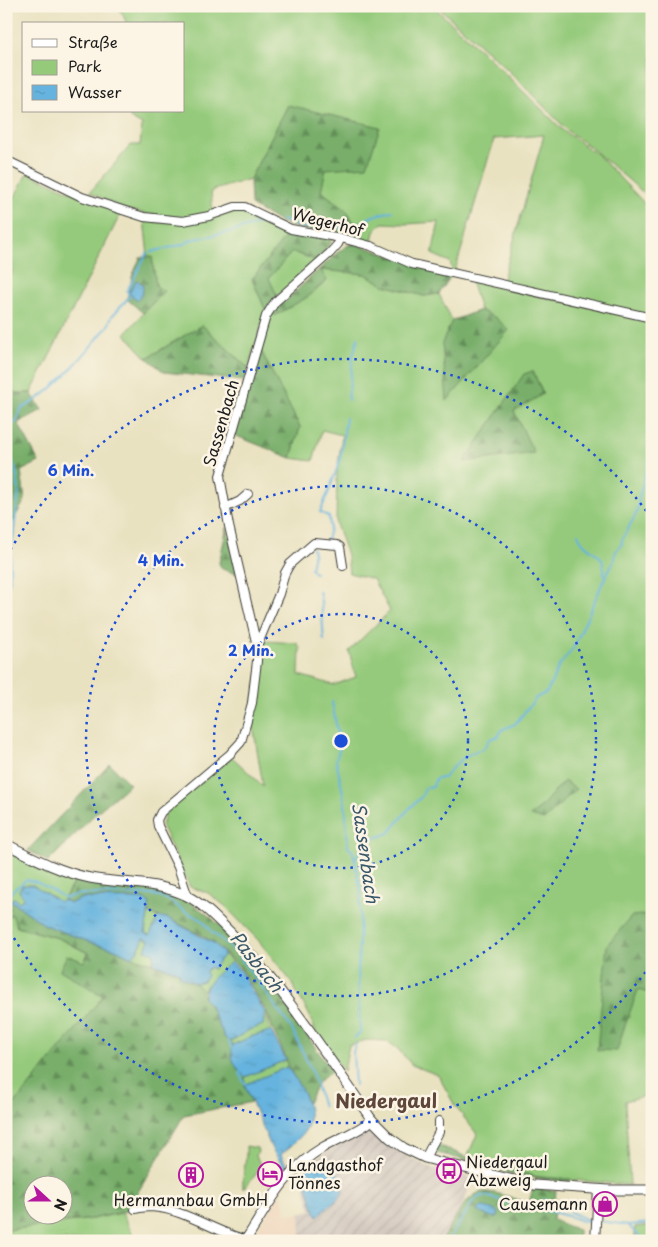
<svg xmlns="http://www.w3.org/2000/svg" width="658" height="1247" font-family="'Playpen Sans',sans-serif">
<defs>
<pattern id="industrial-furrows" width="10" height="10" patternUnits="userSpaceOnUse" patternTransform="scale(1.25)"><rect width="10" height="10" fill="#cdc2b9"/><path d="M-1 1l2-2M0 10L10 0M9 11l2-2" fill="none" stroke="#afa69e"/></pattern>
<pattern id="forest-firs" width="22" height="20" patternUnits="userSpaceOnUse" patternTransform="scale(1.25)"><rect width="22" height="20" fill="#78ae6b"/><path d="M5 1l3.5 6h-7zM16 11l3.5 6h-7z" fill="#628d57"/></pattern>
<pattern id="water-ripples" width="26" height="14" patternUnits="userSpaceOnUse" patternTransform="scale(1.25)"><rect width="26" height="14" fill="#65b3de"/><path d="M2 4q2-2 4 0t4 0M15 11q2-2 4 0t4 0" fill="none" stroke="#5799be"/></pattern>
</defs>
<rect width="100%" height="100%" fill="#fcf5e5"/>
<filter id="ink" filterUnits="userSpaceOnUse"><feTurbulence type="fractalNoise" baseFrequency=".02" numOctaves="2"/><feDisplacementMap in="SourceGraphic" scale="10" xChannelSelector="R" yChannelSelector="G"/><feConvolveMatrix kernelMatrix="1 2 1 2 8 2 1 2 1" color-interpolation-filters="sRGB"/></filter>
<filter id="wash" filterUnits="userSpaceOnUse"><feTurbulence type="fractalNoise" baseFrequency=".0096" numOctaves="4" result="noise"/><feDisplacementMap in="SourceGraphic" scale="20" xChannelSelector="R" yChannelSelector="G"/><feGaussianBlur stdDeviation="1.12" result="paint"/><feColorMatrix in="noise" values="0 0 0 0 0 0 0 0 0 0 0 0 0 0 0 0 0 1.4 0 .05"/><feComposite in="paint" operator="in"/></filter>
<g filter="url(#wash)">
<rect width="100%" height="100%" fill="#e9e2c1"/>
<polygon fill="#efd6bc" points="281,1192 287,1214 300,1213 301,1241 262,1241 254,1235"/>
<polygon fill="url(#industrial-furrows)" points="369,1133 399,1152 431,1168 473,1178 462,1207 442,1241 301,1241 300,1213 311,1210 300,1171 312,1161 336,1146"/>
<g fill="#95ca7b" stroke="#58734c">
<polygon points="116,6 433,6 484,53 565,132 599,156 648,207 652,207 652,316 502,282 544,135 494,139 455,271 452,270 450,262 432,254 439,222 406,224 382,223 374,232 371,246 359,239 346,210 321,191 325,169 288,105 250,179 211,191 213,213 169,219 124,209 90,192 131,145 140,145 142,125 130,118 131,111 184,111 184,24 127,24 122,13"/>
<polygon points="437,6 652,6 652,200 590,147 569,132 507,69"/>
<polygon points="27,173 121,213 31,393 16,393 6,389 6,283 12,275 12,263 6,255 6,214"/>
<polygon points="241,209 290,231 252,279 266,311 248,368 202,325 147,358 125,334 163,291 156,286 152,257 148,256 144,220 164,223"/>
<polygon points="292,252 316,260 277,296 268,278"/>
<path d="M320,270L365,274L384,285L424,296L439,294L452,321L480,310L471,281L652,321V1094L625,1101L630,1185L538,1177L467,1158L477,1134L455,1106L438,1075L412,1065L397,1048L386,1041L367,1040L349,1045L344,1071C332,1054 315,1037 310,1016L290,980L258,940L224,905L208,893L190,887L162,827L165,813L232,757L263,786L251,713L264,641L297,643L300,648L299,675L334,685L356,677L349,651L390,611L373,579L349,573L347,555L336,524L337,472L342,435L322,430L313,461L291,458L300,427L259,347L271,314L276,315L309,296L327,281Z"/>
<polygon points="6,847 76,878 63,900 60,902 25,898 19,902 14,898 10,900 8,895 6,895"/>
<polygon points="148,913 158,917 150,936 145,933"/>
<polygon points="12,914 17,927 58,938 88,953 84,963 104,996 6,1114 6,918"/>
<polygon points="143,937 149,940 154,953 153,963 132,957 138,950"/>
<polygon points="224,954 232,962 207,985 203,992 195,983 203,981 204,972 210,967 212,969"/>
<polygon points="265,1012 271,1031 250,1037 233,1045 231,1041 249,1030 263,1025"/>
<polygon points="286,1060 287,1067 247,1084 245,1086 245,1077"/>
<path d="M246,1146L257,1148L258,1151L256,1156L261,1166L258,1168L260,1170L243,1189C242,1172 247,1162 246,1146Z"/>
<polygon points="122,1213 136,1241 6,1241 6,1230 92,1219"/>
<polygon points="652,1225 652,1241 635,1241 635,1227"/>
</g>
<g fill="url(#forest-firs)" stroke="#4a6544" fill-rule="evenodd">
<polygon points="288,105 380,127 367,166 326,169 321,191 346,210 361,233 359,239 297,228 276,220 251,205 250,179"/>
<polygon points="290,231 329,237 331,243 316,260 292,252 269,278 277,296 266,311 252,279"/>
<polygon points="352,243 395,257 453,273 439,294 424,296 384,285 365,274 321,270 327,280 309,296 276,315 271,314 339,251"/>
<polygon points="148,256 152,257 156,286 164,291 143,313 127,299 132,277 140,258"/>
<polygon points="480,310 496,318 509,330 447,401 442,343 452,321"/>
<polygon points="202,325 248,368 245,381 164,372 147,358"/>
<polygon points="259,347 300,427 291,458 234,435"/>
<polygon points="533,371 543,394 514,411 534,453 464,462 524,374"/>
<polygon points="6,389 16,393 31,393 42,410 18,423 39,462 21,471 25,500 10,526 6,524 6,512 14,500 11,460 6,451"/>
<polygon points="227,527 237,574 222,569 219,563"/>
<polygon points="110,764 130,784 96,813 48,862 28,850"/>
<polygon points="564,781 576,789 544,820 530,816 538,810"/>
<path d="M76,878C107,882 140,883 170,893C235,916 292,1017 332,1071L318,1082L308,1103L288,1066L287,1060L273,1030L266,1011L240,968L215,944L203,936L167,918L158,917L148,913L149,902L142,899L82,898L71,903L64,900Z"/>
<path d="M6,895H8L10,900L45,925L92,943L115,949L132,957L179,972L181,977C193,982 203,985 204,999L209,1004L225,1038L231,1041L233,1045C229,1058 236,1068 245,1077V1086L252,1102L184,1115L138,1192L135,1209L92,1219L6,1230V1114L103,996L60,970L67,955L84,962L88,953L58,938L17,927L12,914L6,918ZM32,1184H62V1214H32Z"/>
<polygon points="652,914 652,994 638,990 623,1031 617,1051 597,1050 607,945 632,916"/>
<path d="M435,1144L460,1154L467,1158L538,1177L571,1179L569,1182C550,1180 531,1178 512,1174C484,1168 458,1156 430,1152Z"/>
<path d="M533,1188L556,1191L553,1220L578,1230V1241H442C451,1226 467,1189 487,1192C501,1193 515,1199 529,1203Z"/>
</g>
<g fill="url(#water-ripples)" stroke="#40687d">
<path d="M136,280L143,284C143,291 143,296 137,300L129,293Z"/>
<polygon points="22,885 33,885 60,902 63,900 71,903 82,898 142,899 150,903 145,933 150,935 158,917 167,918 215,944 224,954 213,969 210,967 205,972 207,975 203,981 195,983 181,977 179,972 153,963 154,953 145,950 149,940 144,938 138,950 132,957 115,949 92,943 45,925 10,900 14,898 19,902 24,898 19,891"/>
<path d="M232,962L239,969L265,1012L263,1025L249,1030L231,1041L225,1038L209,1004L204,999C203,984 220,970 232,962Z"/>
<path d="M271,1031L286,1060L245,1077C236,1068 229,1058 233,1045L250,1037Z"/>
<path d="M287,1067C298,1082 317,1110 306,1129C301,1138 289,1147 281,1155L287,1166L285,1169L272,1149L245,1086L246,1084Z"/>
<path d="M320,1159C332,1164 351,1184 339,1198C332,1205 324,1208 318,1217L315,1212L306,1183L300,1180L298,1176L311,1164Z"/>
<path d="M479,1207C485,1206 495,1210 499,1213L498,1216L495,1218L478,1212L477,1210Z"/>
</g>
<g fill="none" stroke-linecap="round" stroke-linejoin="round">
<g stroke="#65b3de" stroke-width="2">
<polyline points="282,220 302,227 353,227 373,216 392,211"/>
<polyline points="151,252 185,244 190,240 230,232 266,221"/>
<polyline points="348,400 353,356 358,338"/>
<path d="M6,429L17,421L21,409C58,390 82,356 108,326L112,316L130,296L127,291L147,253"/>
<polyline points="6,445 16,470 19,491 10,561 10,580 6,593"/>
<path d="M578,534C581,546 594,550 601,558C604,563 604,569 604,574"/>
<polyline points="326,540 327,540 330,528 329,517 320,512 329,491 340,460 346,418"/>
<polyline points="312,548 314,552 311,569 315,573"/>
<path d="M319,591C323,607 322,623 324,640"/>
<polyline points="332,702 340,747 336,760 345,803 348,847 353,852 361,891 358,969 360,1032 355,1038"/>
<path d="M355,859L365,842L389,833L408,810L422,796L425,788L433,787L435,780L438,778H444C453,765 468,752 483,749L490,739L499,736L501,730L515,724L536,698L547,692L559,666L574,647L606,575L614,561V557L617,549L622,544V540L637,512L639,497L652,450"/>
<polyline points="6,896 8,897 13,890 26,880 37,882 65,898 81,894 153,895 169,900 184,911 202,920 212,932 236,952 292,1029 312,1072 323,1107"/>
<polyline points="228,1039 233,1051"/>
<polyline points="240,1072 242,1079 247,1085"/>
<polyline points="355,1085 353,1052 356,1044"/>
<polyline points="543,1200 588,1220"/>
<polyline points="599,1221 628,1225 640,1237 651,1241"/>
<polyline points="628,1225 652,1223"/>
<path d="M448,1241L474,1200C475,1199 479,1197 481,1196C492,1195 512,1206 523,1207C543,1209 565,1214 585,1222L589,1221L595,1222"/>
</g>
</g>
</g>
<g filter="url(#ink)">
<g fill="none" stroke-linecap="round" stroke-linejoin="round">
<defs>
<g id="minor">
<polyline points="6,160 82,197 144,217 183,221 209,216 235,207 245,207 291,229 341,238 371,246 412,264 652,318"/>
<polyline points="225,508 240,501 248,494"/>
<polyline points="257,646 279,594 285,573 290,564 314,543 337,545 340,547 343,566"/>
<polyline points="188,897 178,867 158,826 157,820 161,812 230,754 241,742 252,703 257,661 257,646 229,526 220,476 266,316 275,302 330,253 338,244 341,238"/>
<polyline points="425,1158 439,1132 439,1121"/>
<path d="M135,1209C140,1208 146,1207 151,1207C187,1209 218,1235 252,1241"/>
<polyline points="595,1241 598,1189"/>
</g>
<g id="major">
<path d="M6,844C34,858 60,872 90,878C122,884 156,881 187,896C203,904 217,919 230,932C283,987 328,1057 372,1120L390,1138L404,1148L425,1158L444,1163L534,1185L609,1190H652"/>
<path d="M245,1241C267,1207 286,1169 322,1148C339,1138 358,1132 372,1120"/>
</g>
</defs>
<use href="#minor" stroke="#3b3a35" stroke-width="10"/>
<use href="#major" stroke="#3b3a35" stroke-width="11"/>
<use href="#minor" stroke="#fff" stroke-width="8"/>
<use href="#major" stroke="#fff" stroke-width="9"/>
</g>
</g>
<g fill="none" stroke="#1d4ed8" stroke-width="2.5" stroke-dasharray="2.5 5">
<circle cx="341" cy="741" r="127"/>
<circle cx="341" cy="741" r="255"/>
<path d="M650 966A382 382 0 0 1 7 926M7 556A382 382 0 0 1 650 516"/>
</g>
<defs>
<symbol id="bus-ring" viewBox="-11 -11 22 22"><circle r="9.5" fill="#fcf5e5" stroke="#b5179e" stroke-width="1.5"/><path d="M-5-6H5V4H4V6H2V4H-2V6H-4V4H-5ZM-3.5-4V0h7V-4ZM-3.5 1.2v1.5H-2V1.2ZM2 1.2v1.5H3.5V1.2Z" fill="#b5179e"/></symbol>
<symbol id="hotel-ring" viewBox="-11 -11 22 22"><circle r="9.5" fill="#fcf5e5" stroke="#b5179e" stroke-width="1.5"/><path d="M-6-4.5h1.5V1H6V5H4.5V3h-9V5H-6ZM-4 0a1.8 1.8 0 1 1 3.6 0ZM.5 0V-2.5h3Q6-2.5 6 0Z" fill="#b5179e"/></symbol>
<symbol id="building-ring" viewBox="-11 -11 22 22"><circle r="9.5" fill="#fcf5e5" stroke="#b5179e" stroke-width="1.5"/><path d="M-4-6H4V6H1V3H-1V6H-4ZM-2.5-4.3h1.7v1.8h-1.7ZM.8-4.3h1.7v1.8H.8ZM-2.5-1h1.7V.8h-1.7ZM.8-1h1.7V.8H.8Z" fill="#b5179e"/></symbol>
<symbol id="shop-ring" viewBox="-11 -11 22 22"><circle r="9.5" fill="#fcf5e5" stroke="#b5179e" stroke-width="1.5"/><path d="M-5-2.5h2.3a2.7 3.5 0 0 1 5.4 0H5L5.5 6h-11ZM-1.5-2.5h3a1.5 2.3 0 0 0-3 0Z" fill="#b5179e"/></symbol>
</defs>
<g fill-rule="evenodd">
<use href="#bus-ring" x="435" y="1157" width="28" height="28"/>
<use href="#hotel-ring" x="256" y="1160" width="28" height="28"/>
<use href="#building-ring" x="177" y="1161" width="28" height="28"/>
<use href="#shop-ring" x="591" y="1190" width="28" height="28"/>
</g>
<g text-anchor="middle" stroke-width="5" stroke-linejoin="round" paint-order="stroke">
<g font-size="16" fill="#1c1c1c" stroke="#fcf5e5">
<text transform="translate(328 222) rotate(14)" y="6">Wegerhof</text>
<text transform="translate(221 423) rotate(-74)" y="6">Sassenbach</text>
</g>
<g font-size="16" fill="#1c1c1c" stroke="#fcf5e5" text-anchor="start">
<text x="466" y="1168">Niedergaul<tspan x="466" dy="18">Abzweig</tspan></text>
<text x="288" y="1171">Landgasthof<tspan x="288" dy="18">Tönnes</tspan></text>
<text x="191" y="1206" text-anchor="middle">Hermannbau GmbH</text>
<text x="588" y="1210" text-anchor="end">Causemann</text>
</g>
<g font-size="18" font-style="italic" fill="#39586a" stroke="#fcf5e5">
<text transform="translate(365 853) rotate(82)" y="6">Sassenbach</text>
<text transform="translate(256 962) rotate(51)" y="6">Pasbach</text>
</g>
<g font-size="19" font-weight="bold" fill="#5e463b" stroke="#fcf5e5">
<text x="386" y="1108">Niedergaul</text>
</g>
</g>
<circle cx="341" cy="741" r="8" fill="#1d4ed8" stroke="#fcf5e5" stroke-width="2.5"/>
<g font-size="15" text-anchor="middle" font-weight="bold" fill="#1d4ed8" stroke="#fcf5e5" stroke-width="5" stroke-linejoin="round" paint-order="stroke">
<text x="71" y="476">6 Min.</text>
<text x="161" y="566">4 Min.</text>
<text x="251" y="656">2 Min.</text>
</g>
<rect width="658" height="1247" fill="none" stroke="#fcf5e5" stroke-width="25"/>
<rect x="22" y="22" width="162" height="90" fill="#fcf5e5" stroke="#a29e95"/>
<rect x="32" y="39" width="25" height="8" fill="#ffffff" stroke="#a29e95"/>
<text x="68" y="48" font-size="15" fill="#1c1c1c">Straße</text>
<rect x="32" y="60" width="25" height="15" fill="#95ca7b" stroke="#a29e95"/>
<text x="68" y="72" font-size="15" fill="#1c1c1c">Park</text>
<rect x="32" y="85" width="25" height="15" fill="url(#water-ripples)" stroke="#a29e95"/>
<text x="68" y="98" font-size="15" fill="#1c1c1c">Wasser</text>
<g transform="translate(48 1200) rotate(111)"><circle r="24" fill="#fcf5e5" stroke="#a29e95"/>
<path d="M0-4L9 19L0 12L-9 19Z" fill="#b5179e"/>
<text y="-8" font-size="14" font-weight="bold" text-anchor="middle" fill="#1c1c1c">N</text>
</g>
</svg>
